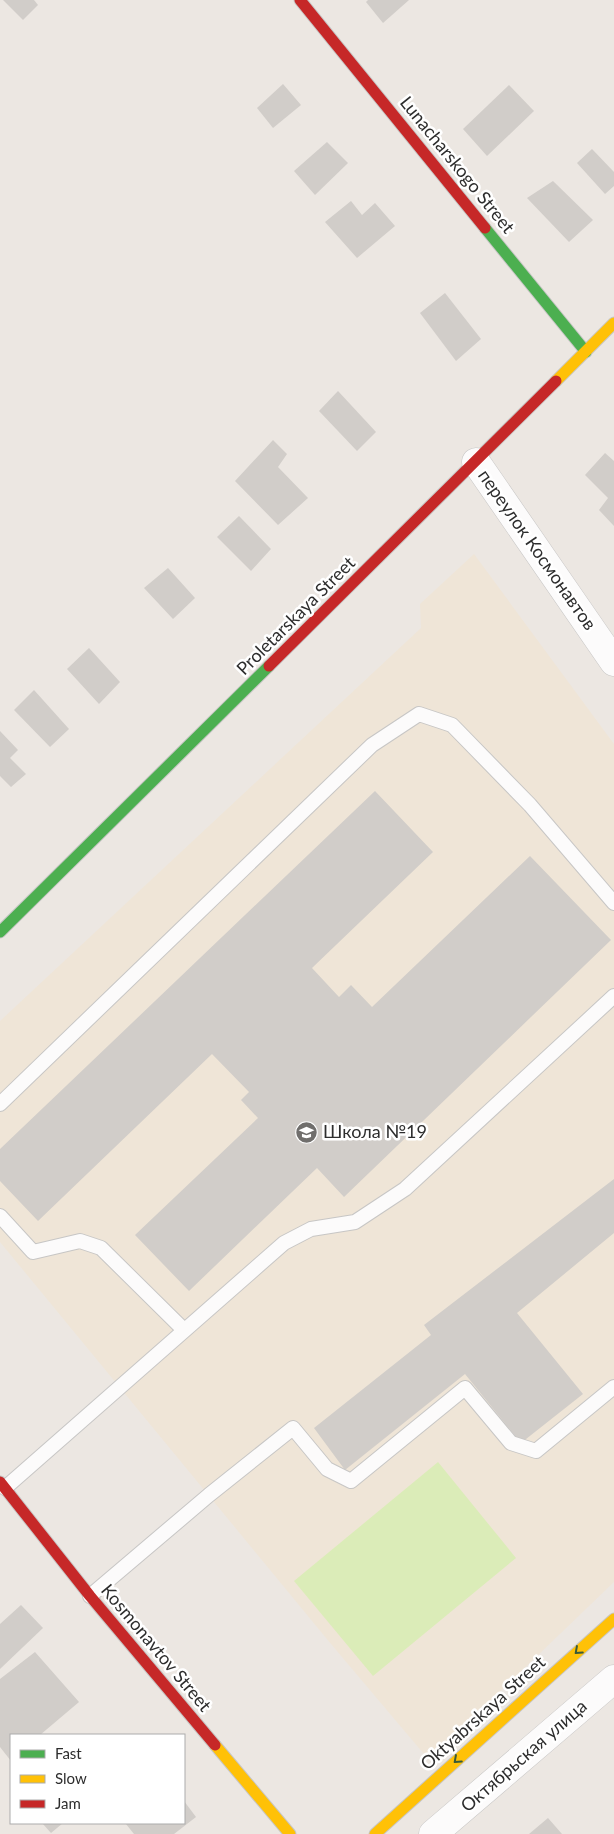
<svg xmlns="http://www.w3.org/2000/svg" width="614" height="1834" font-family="Lato,sans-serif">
<rect width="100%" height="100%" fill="#ece7e2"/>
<polygon fill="#efe5d7" points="474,554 614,744 614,1582 429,1760 331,1644 0,1242 0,1021 421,628 420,604"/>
<polygon fill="#dbecb8" points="438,1462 516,1558 373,1676 294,1581"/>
<g fill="#d1cdc9">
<polygon points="3,0 34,0 38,5 23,20"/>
<polygon points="368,0 409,0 383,23 366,2"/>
<polygon points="283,84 301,105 273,128 257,108"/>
<polygon points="509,85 534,111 487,156 463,129"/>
<polygon points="327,142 348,163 315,195 294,171"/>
<polygon points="592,149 614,172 614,186 605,194 577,163"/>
<polygon points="553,181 593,220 569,242 527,198"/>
<polygon points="351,201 362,215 375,203 395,226 357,258 325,222"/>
<polygon points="445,293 481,339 456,361 420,313"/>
<polygon points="338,391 376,432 357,451 319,411"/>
<polygon points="273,440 287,454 278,467 308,498 278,525 235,481"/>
<polygon points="605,453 614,461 614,526 599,510 608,498 585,475"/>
<polygon points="239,516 271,549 251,571 217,537"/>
<polygon points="168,568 195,598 173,619 144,588"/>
<polygon points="89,648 120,682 99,704 67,669"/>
<polygon points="34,690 69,729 50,747 14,710"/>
<polygon points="0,731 18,750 10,758 26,774 11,787 0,776"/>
<polygon points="375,791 433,852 312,968 339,997 351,985 372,1007 530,856 611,940 344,1197 317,1168 189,1291 135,1235 258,1118 241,1100 249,1092 212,1054 38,1221 0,1181 0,1149"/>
<polygon points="614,1179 614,1233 517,1313 583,1394 521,1443 465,1374 345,1470 314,1428 431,1335 424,1325"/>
<polygon points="21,1605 43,1628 0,1669 0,1624"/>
<polygon points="35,1652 79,1702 40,1735 11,1735 11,1761 0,1747 0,1679"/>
<polygon points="184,1801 196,1817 174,1834 134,1834 126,1824 128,1823 184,1823"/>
<polygon points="548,1818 562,1834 529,1834"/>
<polygon points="42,1823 63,1823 51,1833"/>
</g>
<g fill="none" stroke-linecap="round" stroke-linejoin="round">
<defs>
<g id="lane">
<polyline points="0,1104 372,745 419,714 452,725 530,805 614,903"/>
<polyline points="0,1216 33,1252 80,1241 101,1248 184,1330"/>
<polyline points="5,1488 284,1243 311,1229 355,1222 405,1189 614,996"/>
<polyline points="90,1596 209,1495 293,1428 327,1469 351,1481 465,1388 511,1443 536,1451 614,1387"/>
</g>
<g id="street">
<polyline points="476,462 614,662"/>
<polyline points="433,1834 614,1679"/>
</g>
<g id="fast">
<polyline points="485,228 586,352"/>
<polyline points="0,932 269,666"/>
</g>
<g id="slow">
<polyline points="556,381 614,323"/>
<polyline points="215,1745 290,1834"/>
<polyline points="375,1834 614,1619"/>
</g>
<g id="jam">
<polyline points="300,0 485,228"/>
<polyline points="269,666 556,381"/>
<polyline points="0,1482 90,1596 215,1745"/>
</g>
</defs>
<use href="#lane" stroke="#c7c6c5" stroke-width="16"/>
<use href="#street" stroke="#c7c6c5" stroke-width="29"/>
<use href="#fast" stroke="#c7c6c5" stroke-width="13"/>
<use href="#slow" stroke="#c7c6c5" stroke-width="13"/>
<use href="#jam" stroke="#c7c6c5" stroke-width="13"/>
<use href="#lane" stroke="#fcfbfb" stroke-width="14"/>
<use href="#street" stroke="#fcfbfb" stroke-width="28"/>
<use href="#fast" stroke="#4caf50" stroke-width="11"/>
<use href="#slow" stroke="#ffc107" stroke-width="11"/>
<use href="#jam" stroke="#c62828" stroke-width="11"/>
</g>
<defs><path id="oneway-chevron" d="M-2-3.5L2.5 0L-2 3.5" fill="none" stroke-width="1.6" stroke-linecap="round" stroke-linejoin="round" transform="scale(1.25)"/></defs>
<g stroke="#385a39">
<use href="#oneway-chevron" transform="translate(578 1651) rotate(138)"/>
<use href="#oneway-chevron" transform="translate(457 1760) rotate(138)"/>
</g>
<defs>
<symbol id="school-disc" viewBox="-11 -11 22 22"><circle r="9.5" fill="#706e6c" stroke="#fff"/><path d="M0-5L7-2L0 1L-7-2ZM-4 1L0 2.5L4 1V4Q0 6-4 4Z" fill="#fff"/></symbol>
</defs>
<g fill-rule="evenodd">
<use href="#school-disc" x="294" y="1120" width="25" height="25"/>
</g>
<g text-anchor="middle" stroke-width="5" stroke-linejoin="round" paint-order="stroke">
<g font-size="18" fill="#2d2d2d" stroke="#fff">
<text transform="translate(457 165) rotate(51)" y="6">Lunacharskogo Street</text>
<text transform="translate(537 550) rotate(55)" y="6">переулок Космонавтов</text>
<text transform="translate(296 616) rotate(-45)" y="6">Proletarskaya Street</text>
<text transform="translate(156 1648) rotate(50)" y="6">Kosmonavtov Street</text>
<text transform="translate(483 1713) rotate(-42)" y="6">Oktyabrskaya Street</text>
<text transform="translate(524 1756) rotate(-41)" y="6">Октябрьская улица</text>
</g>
<g font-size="18" fill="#2d2d2d" stroke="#fff" text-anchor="start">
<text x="323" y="1138">Школа №19</text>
</g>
</g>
<rect x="10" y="1734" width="175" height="90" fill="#ffffff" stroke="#ababab"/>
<rect x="20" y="1750" width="25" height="8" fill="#4caf50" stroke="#ababab"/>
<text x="55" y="1759" font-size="15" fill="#2d2d2d">Fast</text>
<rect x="20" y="1775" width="25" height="8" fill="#ffc107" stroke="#ababab"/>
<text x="55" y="1784" font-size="15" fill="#2d2d2d">Slow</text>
<rect x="20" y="1800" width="25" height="8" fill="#c62828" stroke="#ababab"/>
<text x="55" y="1809" font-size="15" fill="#2d2d2d">Jam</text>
</svg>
